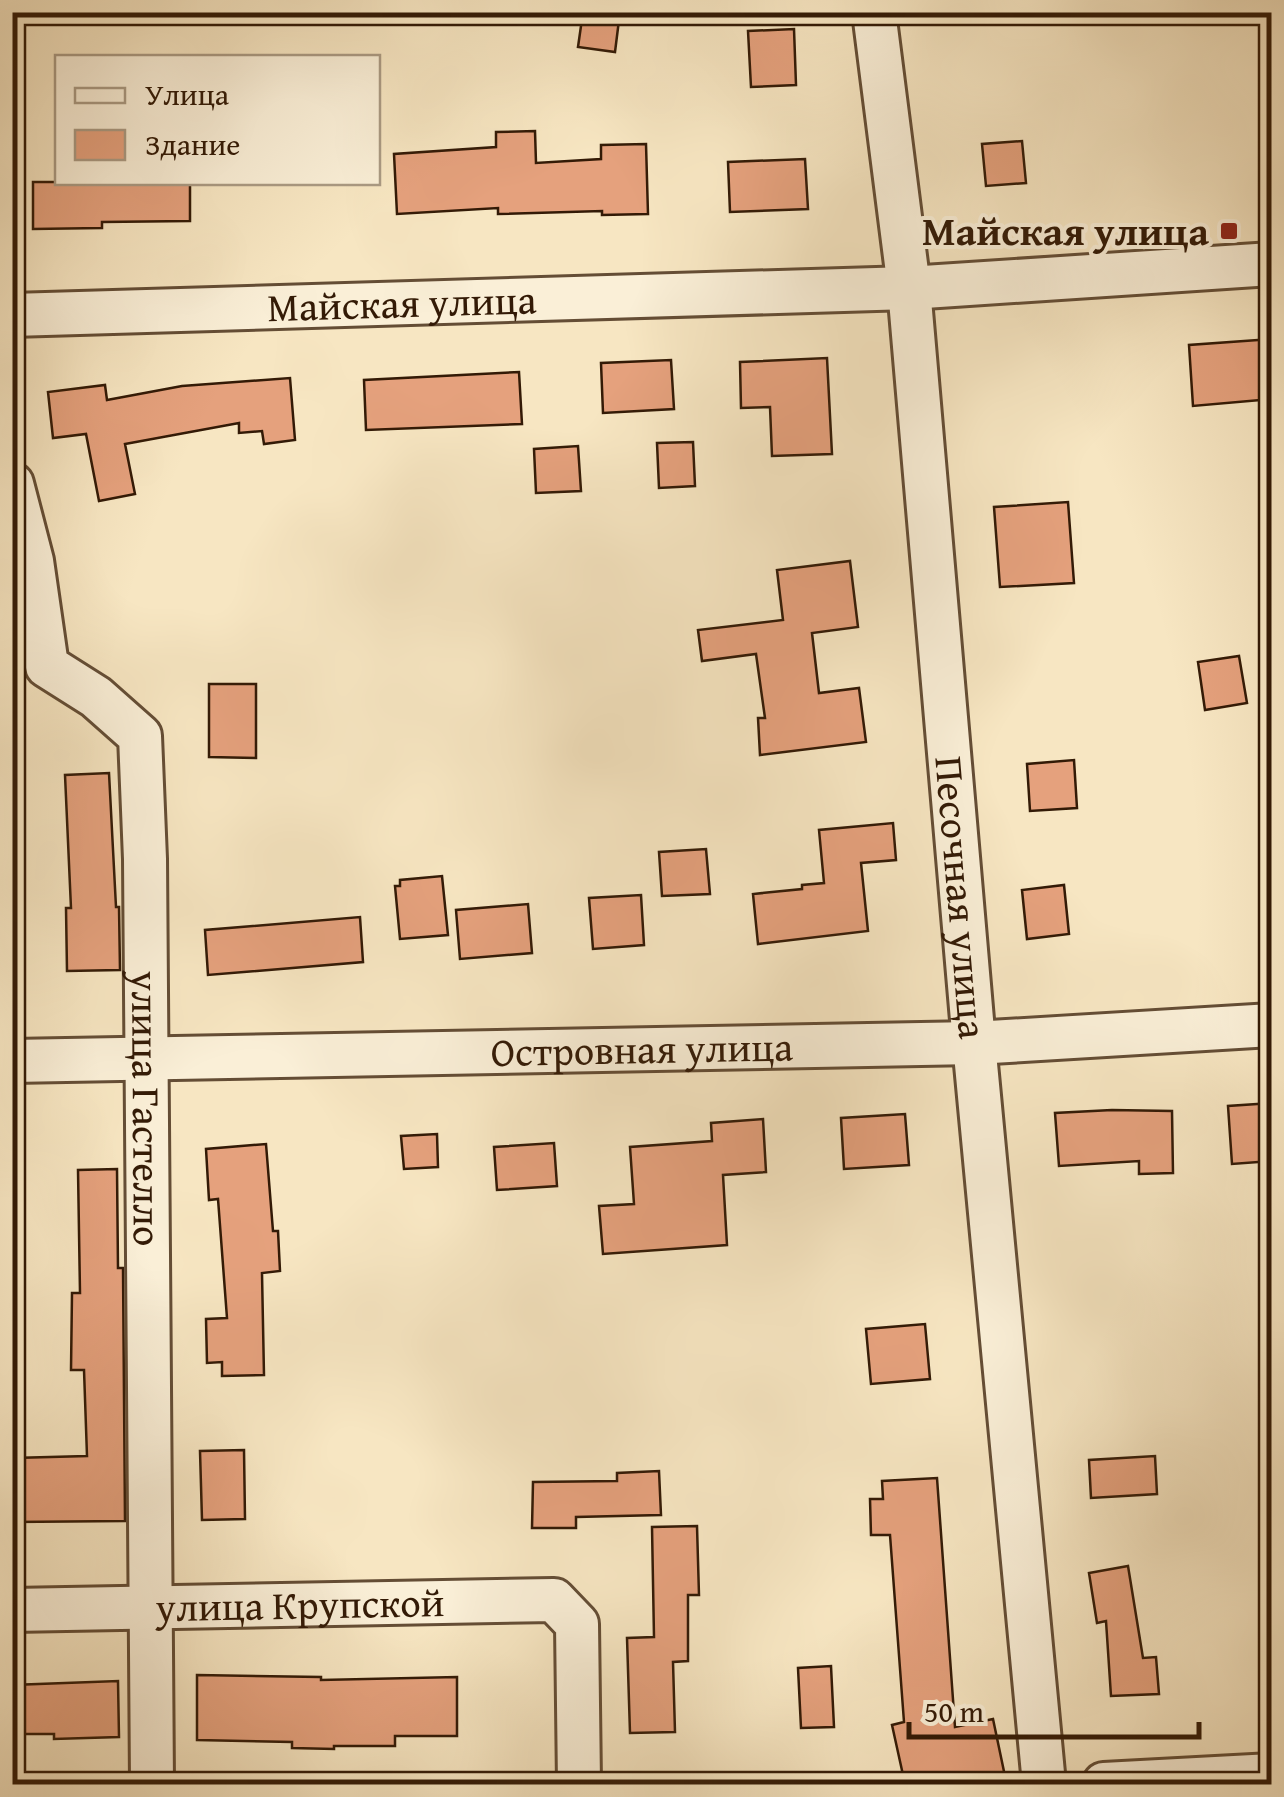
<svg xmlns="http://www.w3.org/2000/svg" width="1284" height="1797" font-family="'Gentium Book Plus',serif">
<rect width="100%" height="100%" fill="#f7e6c2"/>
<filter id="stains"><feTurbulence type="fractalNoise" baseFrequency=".002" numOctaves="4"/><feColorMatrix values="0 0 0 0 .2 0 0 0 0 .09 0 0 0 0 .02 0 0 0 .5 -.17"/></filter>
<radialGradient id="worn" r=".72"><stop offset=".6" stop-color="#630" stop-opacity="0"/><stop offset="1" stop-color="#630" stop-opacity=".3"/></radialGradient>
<g fill="#e5a17d" stroke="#331a06" stroke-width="2.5">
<polygon points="583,12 620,12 615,52 578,47"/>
<polygon points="794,29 796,85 751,87 748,31"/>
<polygon points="535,131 536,163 601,159 601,145 646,144 648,214 602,215 602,211 498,214 498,208 397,214 394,154 496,147 496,132"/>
<polygon points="1022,141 1026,183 986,186 982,144"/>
<polygon points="805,159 808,209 730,212 728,162"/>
<polygon points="33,182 190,182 190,221 102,222 102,228 33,229"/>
<polygon points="1272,339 1272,399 1193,406 1189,345"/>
<polygon points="827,358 832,454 772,456 770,407 741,408 740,362"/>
<polygon points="671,360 674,409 603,413 601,363"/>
<polygon points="519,372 522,424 366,430 364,380"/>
<polygon points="290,378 295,440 264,444 262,431 239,433 239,423 125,444 135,494 99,501 86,434 53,438 48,392 105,385 107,400 182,386"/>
<polygon points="693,442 695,486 659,488 657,443"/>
<polygon points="578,446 581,491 536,493 534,449"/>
<polygon points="1068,502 1074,583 1000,587 994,507"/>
<polygon points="850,561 858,627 812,633 819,693 859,688 866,742 760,755 758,718 765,718 756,654 702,661 698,630 783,620 777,570"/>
<polygon points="1239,656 1247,703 1205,710 1198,662"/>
<polygon points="209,684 256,684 256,758 209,757"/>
<polygon points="1074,760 1077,808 1030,811 1027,764"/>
<polygon points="109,773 116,907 119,907 120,970 67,971 66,908 71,908 65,775"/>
<polygon points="893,823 896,860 861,863 868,931 758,944 753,894 802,889 802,885 824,883 819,830"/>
<polygon points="706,849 710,894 662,896 659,852"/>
<polygon points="442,876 448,935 400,939 395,886 400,886 400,880"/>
<polygon points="1064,885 1069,934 1027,939 1022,890"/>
<polygon points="641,895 644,945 593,949 589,898"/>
<polygon points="528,904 532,953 460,959 456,910"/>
<polygon points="360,917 363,962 208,975 205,930"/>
<polygon points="1272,1103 1272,1161 1232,1164 1228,1106"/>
<polygon points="1112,1110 1172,1111 1173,1173 1139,1174 1139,1161 1059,1166 1055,1113"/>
<polygon points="905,1114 909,1165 844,1169 841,1118"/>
<polygon points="763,1119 766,1172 723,1175 727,1245 603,1254 599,1206 634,1204 630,1147 712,1141 711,1123"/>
<polygon points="437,1134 438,1167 404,1169 401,1136"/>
<polygon points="554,1143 557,1186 497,1190 494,1147"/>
<polygon points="266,1144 273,1231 278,1231 280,1271 262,1273 264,1375 222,1376 222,1362 207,1363 206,1319 227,1318 218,1199 209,1200 206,1149"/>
<polygon points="117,1169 118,1268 123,1268 125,1521 12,1522 13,1458 87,1456 84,1370 71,1370 72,1293 80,1293 78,1170"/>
<polygon points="925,1324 930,1379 871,1384 866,1329"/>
<polygon points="244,1450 245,1519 202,1520 200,1451"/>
<polygon points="1155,1456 1157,1494 1091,1498 1089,1460"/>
<polygon points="659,1471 661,1515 576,1517 576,1528 532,1528 533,1482 617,1481 617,1473"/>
<polygon points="937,1478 955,1727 993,1719 1006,1781 989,1784 905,1784 892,1725 904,1722 890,1535 871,1535 870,1499 883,1499 882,1481"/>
<polygon points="697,1526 699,1595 688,1595 688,1661 673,1662 675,1732 630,1733 627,1638 654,1637 652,1527"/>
<polygon points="1128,1566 1143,1658 1156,1657 1159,1694 1111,1696 1106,1621 1097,1623 1089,1573"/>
<polygon points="831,1666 834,1727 801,1728 798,1668"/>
<polygon points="197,1675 321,1677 321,1680 457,1677 457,1736 395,1736 395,1746 334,1746 334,1749 292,1748 292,1742 197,1740"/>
<polygon points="118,1681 119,1737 54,1739 54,1734 12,1734 12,1685"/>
</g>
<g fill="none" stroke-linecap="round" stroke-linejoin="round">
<defs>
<g id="minor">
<path id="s1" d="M874,12L909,288L974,1043L1044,1784"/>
<path id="s2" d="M12,315L909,288L1272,264"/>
<path id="s3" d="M12,484L32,561L47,666L96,697L140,736L145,859L152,1784"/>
<path id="s4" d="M12,1061L974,1043L1272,1025"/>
<path id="s5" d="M12,1610L554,1600L577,1624L579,1784"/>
<polyline points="1104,1784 1272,1775"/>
</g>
</defs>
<use href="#minor" stroke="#644d35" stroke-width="48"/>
<use href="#minor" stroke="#faefd7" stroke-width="42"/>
</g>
<rect fill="#8f2418" stroke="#faefd7" stroke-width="4" x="1219" y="221" width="20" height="20" rx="5"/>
<g text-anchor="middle" stroke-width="8" stroke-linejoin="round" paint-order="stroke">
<g font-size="40" font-weight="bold" fill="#331a06" stroke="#faefd7" text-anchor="end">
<text x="1209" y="245">Майская улица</text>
</g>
<g font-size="40" fill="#331a06" stroke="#faefd7">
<text dy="14" stroke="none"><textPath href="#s2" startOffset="390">Майская улица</textPath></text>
<text dy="14" stroke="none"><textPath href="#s1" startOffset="890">Песочная улица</textPath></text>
<text dy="14" stroke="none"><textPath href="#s4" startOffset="630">Островная улица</textPath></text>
<text dy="14" stroke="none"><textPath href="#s3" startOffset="675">улица Гастелло</textPath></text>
<text dy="14" stroke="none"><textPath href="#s5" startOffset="288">улица Крупской</textPath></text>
</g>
</g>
<rect width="1284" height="1797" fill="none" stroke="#f7e6c2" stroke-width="50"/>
<rect x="15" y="15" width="1254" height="1767" fill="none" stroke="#331a06" stroke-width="5"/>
<rect x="25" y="25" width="1234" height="1747" fill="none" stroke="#331a06" stroke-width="2.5"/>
<rect x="55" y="55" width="325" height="130" fill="#faefd7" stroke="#aa9a83" stroke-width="2.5"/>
<rect x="75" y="88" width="50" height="15" fill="#faefd7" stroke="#aa9a83" stroke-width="2.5"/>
<text x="145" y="105" font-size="30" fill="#331a06">Улица</text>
<rect x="75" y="130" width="50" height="30" fill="#e5a17d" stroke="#aa9a83" stroke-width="2.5"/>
<text x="145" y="155" font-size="30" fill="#331a06">Здание</text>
<path d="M909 1722v15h290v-15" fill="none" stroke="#331a06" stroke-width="5"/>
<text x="924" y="1722" font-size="30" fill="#331a06" stroke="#faefd7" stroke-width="8" paint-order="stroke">50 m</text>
<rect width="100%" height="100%" filter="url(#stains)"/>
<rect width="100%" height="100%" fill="url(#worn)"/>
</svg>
